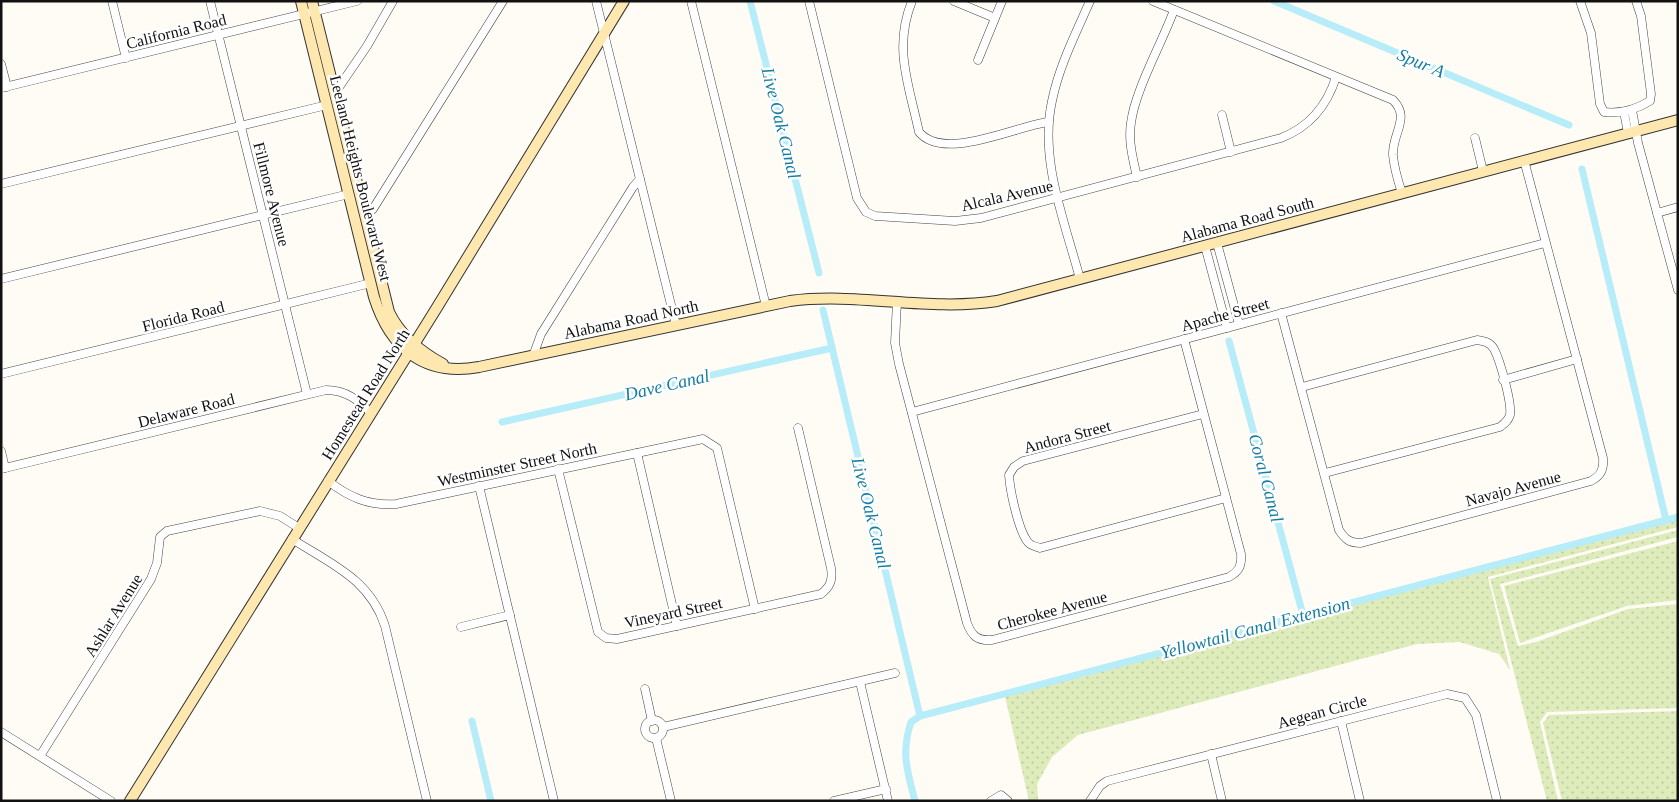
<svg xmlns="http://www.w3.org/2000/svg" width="1679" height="802" font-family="'Times New Roman',serif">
<defs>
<pattern id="grass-dots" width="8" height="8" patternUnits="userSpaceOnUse" patternTransform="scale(1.25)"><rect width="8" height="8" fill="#deecbc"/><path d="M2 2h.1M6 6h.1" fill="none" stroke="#bdc9a1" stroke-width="1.8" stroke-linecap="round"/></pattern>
</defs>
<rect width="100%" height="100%" fill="#fffbf5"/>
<g fill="url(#grass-dots)">
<polygon points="1678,514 1678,527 1488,577 1510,670 1499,654 1460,642 1417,644 1078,735 1052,757 1037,784 1038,801 1029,801 1004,692"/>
<polygon points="1678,530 1678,537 1500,584 1518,646 1536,642 1628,609 1678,604 1678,708 1547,712 1540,722 1558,801 1547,801 1490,579"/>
<polygon points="1678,541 1678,600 1627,606 1520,643 1504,586"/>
<polygon points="1678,711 1678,801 1562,801 1543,723 1549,715"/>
</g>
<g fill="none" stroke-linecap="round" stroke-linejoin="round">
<g stroke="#b7ecf9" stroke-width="7">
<polyline points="750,1 819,273"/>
<polyline points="1274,1 1569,125"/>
<polyline points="1582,169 1666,520"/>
<polyline points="823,310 920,716"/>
<polyline points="1229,341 1303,615"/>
<polyline points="502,422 832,348"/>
<polyline points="472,721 491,801"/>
<path d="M915,801C907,771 901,752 911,722L920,716L1678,517"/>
</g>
<defs>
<g id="street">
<polyline points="112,1 126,58"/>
<polyline points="210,1 307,394"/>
<polyline points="596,1 676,325"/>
<polyline points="691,1 766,306"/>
<path d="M809,1L857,198L866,212L875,216L955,221L981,218L1281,138C1309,127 1327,106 1336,77"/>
<path d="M912,1C893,48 909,85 919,132C944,162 1016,126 1048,122"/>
<polyline points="954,1 995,18"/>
<path d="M1153,1L1393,100C1411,118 1392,133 1393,155C1394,168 1398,181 1402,193"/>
<path d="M1580,1L1591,33L1600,104L1604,112C1620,114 1635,110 1650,101L1651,94L1641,16L1636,1"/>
<polyline points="978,60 1002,1"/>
<polyline points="1,64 7,87"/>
<polyline points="1,88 357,1"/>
<polyline points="335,93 367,46 393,1"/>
<polyline points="1632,110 1638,143 1678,290"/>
<polyline points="1624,112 1628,133"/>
<polyline points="1222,115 1231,152"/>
<polyline points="1475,138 1483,171"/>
<path d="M1137,177C1133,159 1128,141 1131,123C1135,90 1162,43 1174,10"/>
<polyline points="1,184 327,105"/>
<polyline points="1657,213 1678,207"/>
<polyline points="365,216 373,209 503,1"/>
<polyline points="1217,243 1239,324"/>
<polyline points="1205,246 1227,328"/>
<polyline points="1,279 349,194"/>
<path d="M1080,279C1065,222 1039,160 1052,101C1059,66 1076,33 1090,1"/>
<path d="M897,301L895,343L899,364L967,623C972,636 977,641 992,640L1229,577C1239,571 1242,566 1241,554L1184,339"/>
<path d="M1281,313L1339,530C1345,539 1349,543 1361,543L1591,481C1601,475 1604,470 1603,458L1524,160"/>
<polyline points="533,356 541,334 633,187 640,179"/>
<polyline points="1,374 371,283"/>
<polyline points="1503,380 1577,359"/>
<path d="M1302,387L1477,340C1484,341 1490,342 1494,349C1500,360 1512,403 1510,415C1508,421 1505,423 1500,427L1325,473"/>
<polyline points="912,412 1545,243"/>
<path d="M1203,414L1023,461L1014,467L1009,475C1010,491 1018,528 1027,541C1030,546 1035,546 1040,548L1226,498"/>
<polyline points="1,451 5,468"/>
<polyline points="637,453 677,626"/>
<path d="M1,469L326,390C346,390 358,400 371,413"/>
<path d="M558,469L598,632L606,638L617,639L821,594C830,587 833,580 831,568L798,428"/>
<path d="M328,481C349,497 368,506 396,504L703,439L717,448L755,609"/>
<polyline points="479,486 554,801"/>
<path d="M292,539C331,564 370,579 385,626L427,801"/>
<polyline points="461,627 510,615"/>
<polyline points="860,682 888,801"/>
<polyline points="645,689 652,721"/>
<circle cx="654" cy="729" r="9"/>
<polyline points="1341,721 1360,801"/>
<polyline points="663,727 895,673"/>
<polyline points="1,732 111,801"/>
<polyline points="656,738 671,801"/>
<polyline points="1211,754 1222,801"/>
<polyline points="40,756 151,579 157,563 160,537 167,531 260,511 280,516 299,528"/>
<polyline points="834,801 886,789"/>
<polyline points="991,801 1001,795 1008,801"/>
<polyline points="1090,801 1100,786 1107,781 1447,694 1465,698 1476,715 1497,801"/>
</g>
<g id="secondary">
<path d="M301,1L374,297C390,348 424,377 479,367L790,301C859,292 928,312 997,301L1678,120"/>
<path d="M312,1L389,312C400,335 421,352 443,364"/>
<polyline points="130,801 436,309 624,1"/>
</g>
</defs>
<use href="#street" stroke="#444" stroke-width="9"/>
<use href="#secondary" stroke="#333" stroke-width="12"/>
<use href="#street" stroke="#fff" stroke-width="8"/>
<use href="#secondary" stroke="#ffe8b0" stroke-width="10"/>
</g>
<g text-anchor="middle" stroke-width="5" stroke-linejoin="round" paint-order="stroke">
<g font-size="16" fill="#111" stroke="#fff">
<text transform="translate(176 31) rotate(-14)" y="6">California Road</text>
<text transform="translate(361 178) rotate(76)" y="6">Leeland Heights Boulevard West</text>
<text transform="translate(272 194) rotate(76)" y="6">Fillmore Avenue</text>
<text transform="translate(1007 195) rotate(-13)" y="6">Alcala Avenue</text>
<text transform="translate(1247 219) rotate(-15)" y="6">Alabama Road South</text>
<text transform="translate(1225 314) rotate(-15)" y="6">Apache Street</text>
<text transform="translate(183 316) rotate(-14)" y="6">Florida Road</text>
<text transform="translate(631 319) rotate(-12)" y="6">Alabama Road North</text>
<text transform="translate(365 394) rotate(-58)" y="6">Homestead Road North</text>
<text transform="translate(186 410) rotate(-14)" y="6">Delaware Road</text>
<text transform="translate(1067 436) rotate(-15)" y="6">Andora Street</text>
<text transform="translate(517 464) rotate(-12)" y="6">Westminster Street North</text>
<text transform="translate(1513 488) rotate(-15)" y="6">Navajo Avenue</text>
<text transform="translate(1052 610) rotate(-15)" y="6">Cherokee Avenue</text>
<text transform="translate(673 612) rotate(-12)" y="6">Vineyard Street</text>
<text transform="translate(113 615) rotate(-58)" y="6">Ashlar Avenue</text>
<text transform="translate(1322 711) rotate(-15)" y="6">Aegean Circle</text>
</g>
<g font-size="18" font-style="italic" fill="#137da2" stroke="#fff">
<text transform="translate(1421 63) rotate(23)" y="6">Spur A</text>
<text transform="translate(781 123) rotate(76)" y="6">Live Oak Canal</text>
<text transform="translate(667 385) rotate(-13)" y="6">Dave Canal</text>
<text transform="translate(1266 478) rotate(75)" y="6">Coral Canal</text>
<text transform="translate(871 513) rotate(76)" y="6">Live Oak Canal</text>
<text transform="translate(1255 628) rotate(-15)" y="6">Yellowtail Canal Extension</text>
</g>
</g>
<rect width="1679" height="802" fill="none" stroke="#111111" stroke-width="5"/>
</svg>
